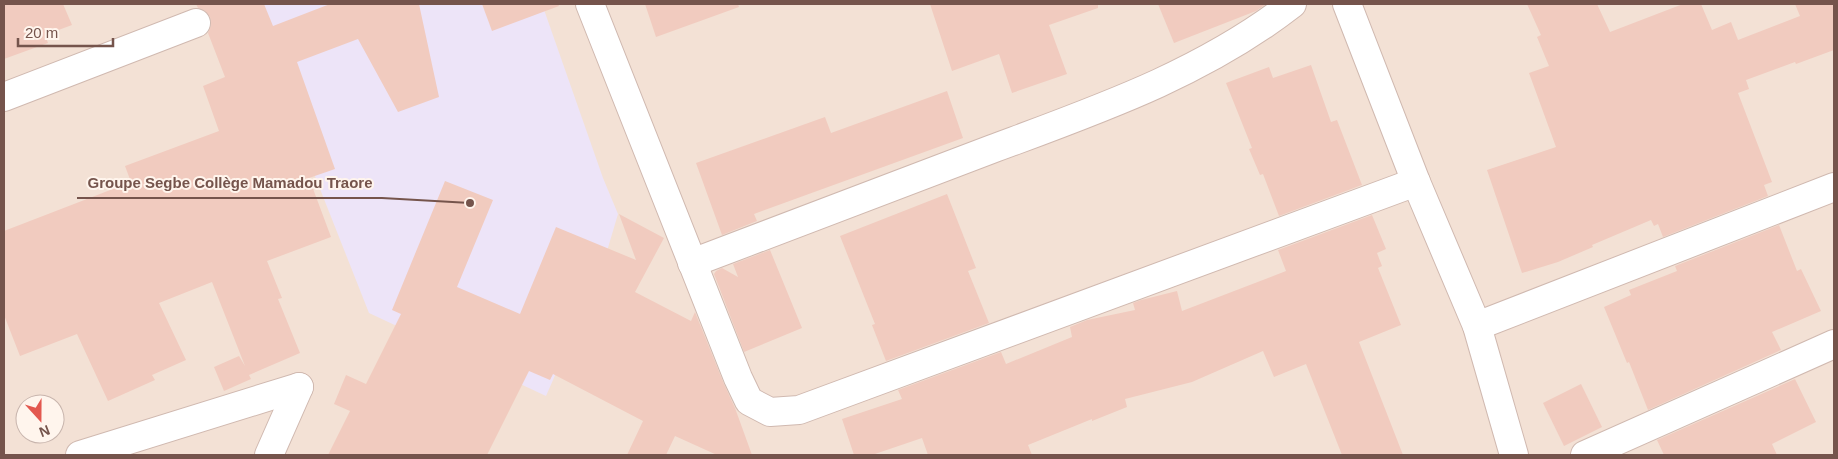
<svg xmlns="http://www.w3.org/2000/svg" width="1838" height="459" font-family="Arial,sans-serif">
<rect width="100%" height="100%" fill="#fcf0e7"/>
<path fill="#f3e1d5" fill-rule="evenodd" d="M4,4H1834V455H4ZM25,404H55V434H25Z"/>
<polygon fill="#ede4f8" points="247,4 542,4 603,178 618,214 602,268 546,396 369,313"/>
<g fill="#f1cbbf">
<polygon points="4,4 63,4 72,25 45,35 48,43 4,59"/>
<polygon points="196,4 264,4 273,26 330,4 419,4 439,97 398,112 358,39 297,62 335,169 309,178 331,237 267,261 282,298 278,299 300,353 249,375 251,379 224,391 214,367 239,356 245,366 212,282 159,303 186,360 152,375 155,380 108,401 77,334 20,356 4,315 4,231 131,182 125,166 219,131 203,86 225,77 208,33 211,25 210,17 205,11 198,8"/>
<polygon points="482,4 558,4 559,6 492,31"/>
<polygon points="645,4 738,4 739,7 656,37"/>
<polygon points="930,4 1098,4 1098,8 1049,25 1067,74 1012,93 999,54 952,71"/>
<polygon points="1158,4 1266,4 1256,11 1174,43"/>
<polygon points="1527,4 1597,4 1610,32 1683,4 1701,4 1712,30 1731,22 1738,40 1800,16 1795,4 1834,4 1834,50 1796,64 1795,62 1746,80 1749,89 1738,93 1772,182 1764,185 1768,196 1663,237 1658,224 1654,226 1651,220 1592,245 1593,247 1558,262 1522,273 1487,170 1556,147 1529,73 1549,66 1537,37 1541,35"/>
<polygon points="1311,65 1331,122 1337,120 1362,185 1279,216 1263,174 1260,175 1249,149 1252,148 1226,83 1269,67 1273,78"/>
<polygon points="947,91 963,138 754,214 757,221 722,235 696,163 825,117 831,133"/>
<polygon points="445,181 493,200 457,287 520,314 556,227 636,260 619,214 664,238 635,292 691,321 695,312 724,384 735,408 752,455 717,455 675,436 666,455 627,455 643,421 553,374 550,380 529,371 487,455 328,455 350,411 334,404 346,375 366,384 401,314 392,310"/>
<polygon points="947,194 976,268 968,271 989,323 886,361 872,325 875,324 840,236"/>
<polygon points="1372,215 1386,249 1377,253 1382,266 1378,268 1401,325 1359,342 1403,455 1342,455 1306,364 1274,377 1263,351 1192,382 1125,399 1127,407 1092,421 1092,419 1028,445 1032,455 928,455 922,438 872,455 854,455 842,419 902,399 898,390 1001,352 1006,364 1072,337 1070,327 1087,320 1135,310 1133,303 1141,300 1177,291 1182,311 1286,271 1278,250"/>
<polygon points="1779,225 1797,271 1801,269 1821,311 1772,332 1781,350 1648,410 1629,362 1627,363 1604,307 1631,295 1629,290 1677,271 1675,266"/>
<polygon points="770,250 802,328 744,352 714,274 716,271 722,268 738,277 733,264"/>
<polygon points="1795,379 1816,422 1772,444 1777,455 1664,455 1657,440"/>
<polygon points="1581,384 1602,427 1564,446 1543,403"/>
</g>
<g fill="none" stroke-linecap="round" stroke-linejoin="round">
<defs>
<g id="minor">
<polyline points="590,4 738,378 749,401 770,412 799,410 1416,182"/>
<polyline points="1347,4 1416,182 1477,326 1514,455"/>
<polyline points="4,97 196,23"/>
<path d="M692,263C792,225 892,187 992,149C1097,110 1202,74 1292,4"/>
<polyline points="1477,326 1834,187"/>
<polyline points="80,455 299,387"/>
<polyline points="269,455 299,387"/>
<polyline points="1585,455 1834,344"/>
</g>
</defs>
<use href="#minor" stroke="#d0b9b0" stroke-width="30"/>
<use href="#minor" stroke="#fff" stroke-width="28"/>
</g>
<path fill="none" stroke="#75544c" stroke-width="2" d="M470 203L382 198H77"/>
<circle fill="#75544c" stroke="#fff5ed" stroke-width="2" cx="470" cy="203" r="5"/>
<g font-size="15" text-anchor="middle" font-weight="bold" fill="#75544c" stroke="#fff5ed" stroke-width="4" stroke-linejoin="round" paint-order="stroke">
<text x="230" y="188">Groupe Segbe Collège Mamadou Traore</text>
</g>
<rect width="1838" height="459" fill="none" stroke="#75544c" stroke-width="10"/>
<g transform="translate(40 419) rotate(159)"><circle r="24" fill="#fff5ed" stroke="#c8b5ad"/>
<path d="M0-4L9 19L0 12L-9 19Z" fill="#e3584f"/>
<text y="-8" font-size="14" font-weight="bold" text-anchor="middle" fill="#75544c">N</text>
</g>
<path d="M18 38v8h95v-8" fill="none" stroke="#75544c" stroke-width="2.5"/>
<text x="25" y="38" font-size="15" fill="#75544c" stroke="#fff5ed" stroke-width="4" paint-order="stroke">20 m</text>
</svg>
